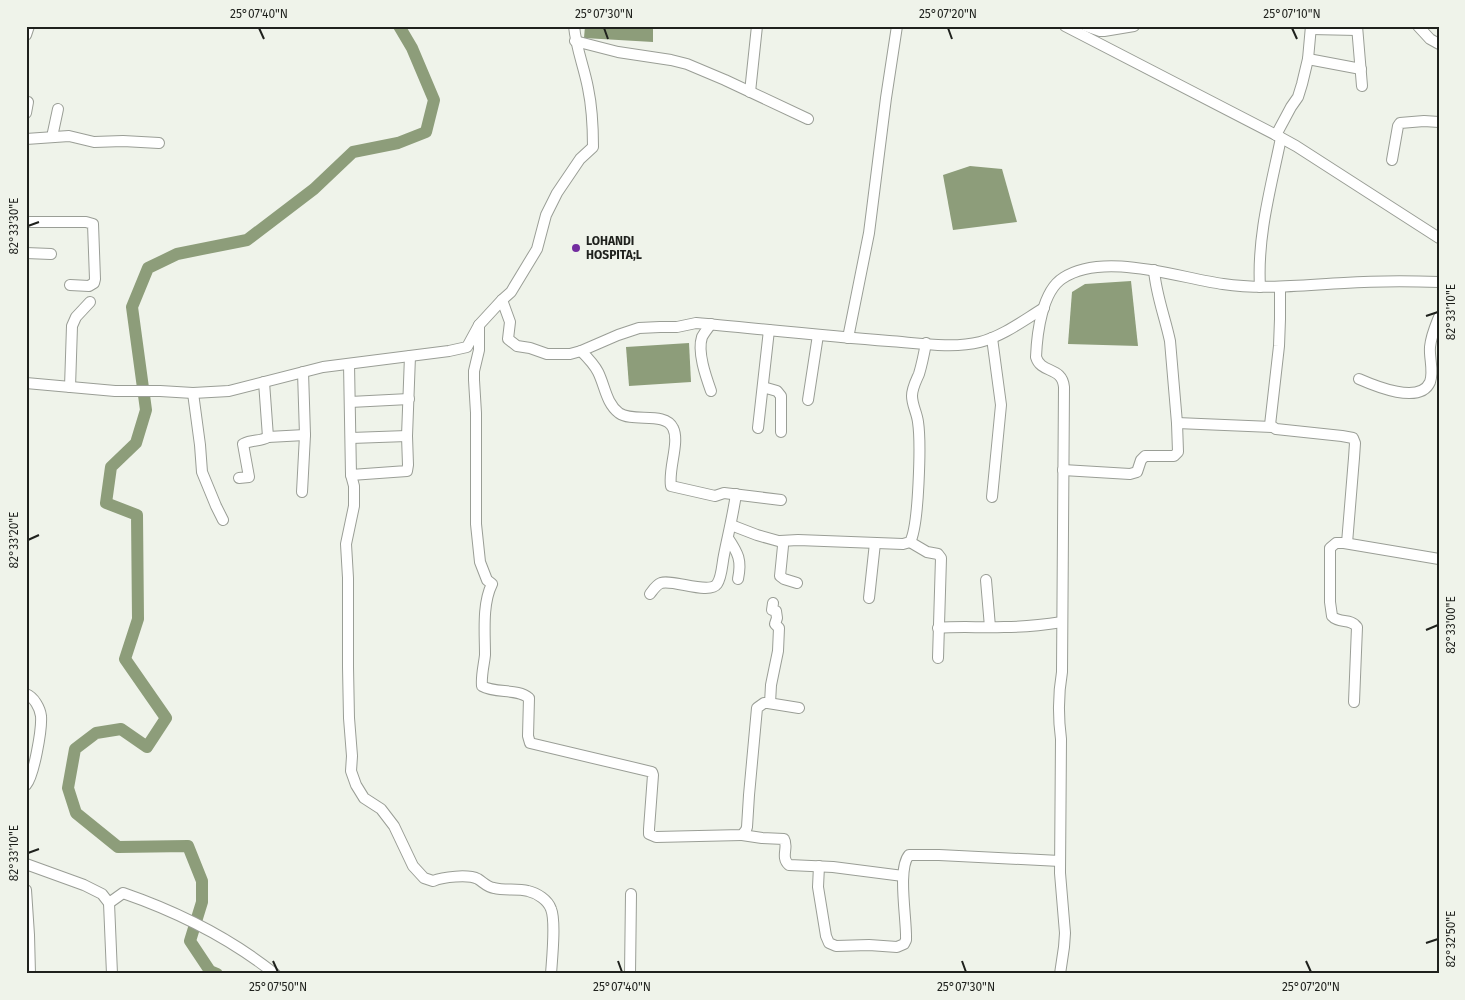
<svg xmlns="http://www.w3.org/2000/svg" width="1465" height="1000" font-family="'Fira Sans',sans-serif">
<rect width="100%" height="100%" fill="#eff3ea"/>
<g fill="#8d9d7a">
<polygon points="585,26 653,26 653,42 584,38"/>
<polygon points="970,166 1002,169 1017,222 953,230 943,175"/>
<polygon points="1131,281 1138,346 1068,344 1072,292 1085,284"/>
<polygon points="689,343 691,382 629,386 626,347"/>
</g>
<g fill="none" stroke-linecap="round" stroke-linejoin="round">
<polyline stroke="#8d9d7a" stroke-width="12" points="217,974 210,971 190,941 202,902 202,881 188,846 118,847 76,813 68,788 75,749 96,733 121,729 147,747 166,718 125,659 138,619 137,515 106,503 111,467 136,443 146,410 132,307 148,268 177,254 247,240 314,189 353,152 398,143 426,132 434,100 412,48 399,26"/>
<defs>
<g id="minor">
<polyline points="1065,26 1276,135 1296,146 1439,238"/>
<polyline points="1086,26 1100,31 1104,31 1134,26"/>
<polyline points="1357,26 1362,86"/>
<polyline points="1418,26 1430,39 1439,44"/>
<polyline points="1311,29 1357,30"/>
<polyline points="26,35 29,26"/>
<polyline points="575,41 618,52 671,60 687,64 725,80 808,119"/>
<polyline points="1308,59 1361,69"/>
<polyline points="750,92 757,26"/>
<polyline points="26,113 28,102"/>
<polyline points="1276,135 1291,107 1298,97 1302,84 1308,59 1311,26"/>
<polyline points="52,137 58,109"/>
<polyline points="26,139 69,136 94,142 123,141 159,143"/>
<polyline points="1392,160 1398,126 1400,123 1424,121 1439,122"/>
<polyline points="26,222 86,222 93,224 95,279 94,283 89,286 70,285"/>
<polyline points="26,253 51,254"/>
<path d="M1260,287C1257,236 1271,187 1281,138"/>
<polyline points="1280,287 1280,319 1279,346 1270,425 1276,429 1342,436 1353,438 1355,443 1354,458 1347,543"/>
<path d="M502,300L510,322L508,339L517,346L530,348L547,354H570L581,351L618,335L639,328L660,327H677L696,323C760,329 825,336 889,341C917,343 953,349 980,342C1003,336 1024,320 1044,308"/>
<path d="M711,324C708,328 704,333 702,337C697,352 706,377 711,391"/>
<path d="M479,325V350L474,371V380L476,413V524L480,562L487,580L492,584C482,604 485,633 485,655C484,665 481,675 482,686C496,694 517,688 529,698L528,736L530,743L652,772L653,775L649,829V834L656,837L742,835L746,830L747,827L749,795L757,708L764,703H768L799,708"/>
<polyline points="848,338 869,233 886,98 897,26"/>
<path d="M581,351C588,358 594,364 598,372C605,386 606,403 619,413C633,423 665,411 673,428C680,442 668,469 671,486L715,496L724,493L781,500"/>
<path d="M349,364L351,475L354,486V506L346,544L348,578V667L349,718L352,756L351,771L356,785L364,798L381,809L394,826L413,866L424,878L433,881C443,877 468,874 478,879C483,882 487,887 494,888C505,891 517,888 528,891C537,893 548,900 551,909C556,921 552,959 551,974"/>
<path d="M1359,379C1375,386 1420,405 1430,382C1434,371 1429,358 1430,347C1431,336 1435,327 1439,317"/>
<polyline points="264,382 268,437"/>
<path d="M26,383L115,391H160L193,393L229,391L323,367L449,351L467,347L479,325L502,300L511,292L537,249L546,215L557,193L580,159L593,147C593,127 592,107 588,88C584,67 576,48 574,26"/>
<polyline points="70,387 72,326 76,317 90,302"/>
<polyline points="763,387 777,391 781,396 781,432"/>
<polyline points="193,393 200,445 202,472 216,506 223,520"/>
<polyline points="808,400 818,335"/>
<polyline points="350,402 409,399"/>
<polyline points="1177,423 1272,427"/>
<polyline points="758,428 769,330"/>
<polyline points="351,438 407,436"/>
<path d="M1063,470L1130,474L1137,472L1141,460L1145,456H1174L1178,452L1177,423L1170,341C1165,317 1156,295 1154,270"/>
<polyline points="351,475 407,471 408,465 407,436 410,356"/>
<path d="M239,478L249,477L243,444C253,439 260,442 268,437L305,435"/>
<polyline points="302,492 305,435 303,372"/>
<polyline points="992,497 1001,405 992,338"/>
<polyline points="731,525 757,535 782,542 783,546 780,576 784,579 797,583"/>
<path d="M728,538C738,553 742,560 738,579"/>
<path d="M780,541L798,540L903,544L910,542C919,526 921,442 918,422C917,413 912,405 912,396C912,388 916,381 919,374C922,364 924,354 926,343"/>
<polyline points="910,542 927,552 938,554 941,558 938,658"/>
<polyline points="986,580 990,627"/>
<path d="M650,594C653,590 656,585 661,583C673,579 709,595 717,584C722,577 722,564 724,555C728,535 733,515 736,494"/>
<polyline points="869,598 875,543"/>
<path d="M938,628C960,626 982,628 1004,627C1024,627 1043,625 1062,622"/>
<path d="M26,694C34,697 40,708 41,716C42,729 34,776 26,785"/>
<path d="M1354,702L1357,627C1351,618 1339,624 1332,616L1330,602V548L1336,543H1344L1439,559"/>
<polyline points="770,703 771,685 778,651 779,628 775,624 777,618 776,611 772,610 773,603"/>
<path d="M742,835L762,838L784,839C789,847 780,857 789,865L833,867L903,876"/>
<path d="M26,864L84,885L102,894L109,903L123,893C178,912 230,938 275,974"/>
<path d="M819,866L818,887L826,936L829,943L836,946L869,945L897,947L904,944L906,940C907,920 897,869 909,855H939L1060,861"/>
<polyline points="26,890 29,935 30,974"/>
<polyline points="109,903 112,974"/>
<polyline points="630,974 631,894"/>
<path d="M1060,974L1064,947L1065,933L1060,873L1061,739C1058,716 1058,695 1062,672L1064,387C1062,366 1041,374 1036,357C1037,333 1042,291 1063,278C1104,251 1179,278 1223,284C1263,290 1304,285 1344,283C1375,281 1407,281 1439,282"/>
</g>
</defs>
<use href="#minor" stroke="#9a9e96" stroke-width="12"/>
<use href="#minor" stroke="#fff" stroke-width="10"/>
</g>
<path fill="none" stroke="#1f211d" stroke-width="2" d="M259,28L264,39M604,28L608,39M948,28L952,39M1292,28L1297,39M28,226L39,222M1426,316L1438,312M28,540L39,535M1426,630L1438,625M28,853L39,849M1426,943L1438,939M273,961L278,972M618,961L622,972M962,961L966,972M1306,961L1311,972"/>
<circle fill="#722c9f" stroke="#eff3ea" stroke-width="2" cx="576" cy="248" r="5"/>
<g text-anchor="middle" stroke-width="5" stroke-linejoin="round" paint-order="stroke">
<g font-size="12" font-weight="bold" fill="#1f211d" stroke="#eff3ea" text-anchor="start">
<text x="586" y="245">LOHANDI<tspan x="586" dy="14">HOSPITA;L</tspan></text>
</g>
</g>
<rect width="1465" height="1000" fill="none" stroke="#eff3ea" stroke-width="55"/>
<rect x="28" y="28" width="1410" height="944" fill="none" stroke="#1f211d" stroke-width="2"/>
<g font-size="12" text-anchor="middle" fill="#1f211d">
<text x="259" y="18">25°07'40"N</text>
<text x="604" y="18">25°07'30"N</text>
<text x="948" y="18">25°07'20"N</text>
<text x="1292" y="18">25°07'10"N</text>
<text transform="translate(14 226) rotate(-90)" y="4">82°33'30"E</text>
<text transform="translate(1451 312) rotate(-90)" y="4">82°33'10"E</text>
<text transform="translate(14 540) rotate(-90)" y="4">82°33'20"E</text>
<text transform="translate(1451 625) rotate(-90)" y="4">82°33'00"E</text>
<text transform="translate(14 853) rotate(-90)" y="4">82°33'10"E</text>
<text transform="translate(1451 939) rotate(-90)" y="4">82°32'50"E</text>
<text x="278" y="991">25°07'50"N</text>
<text x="622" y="991">25°07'40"N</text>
<text x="966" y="991">25°07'30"N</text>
<text x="1311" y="991">25°07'20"N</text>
</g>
</svg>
